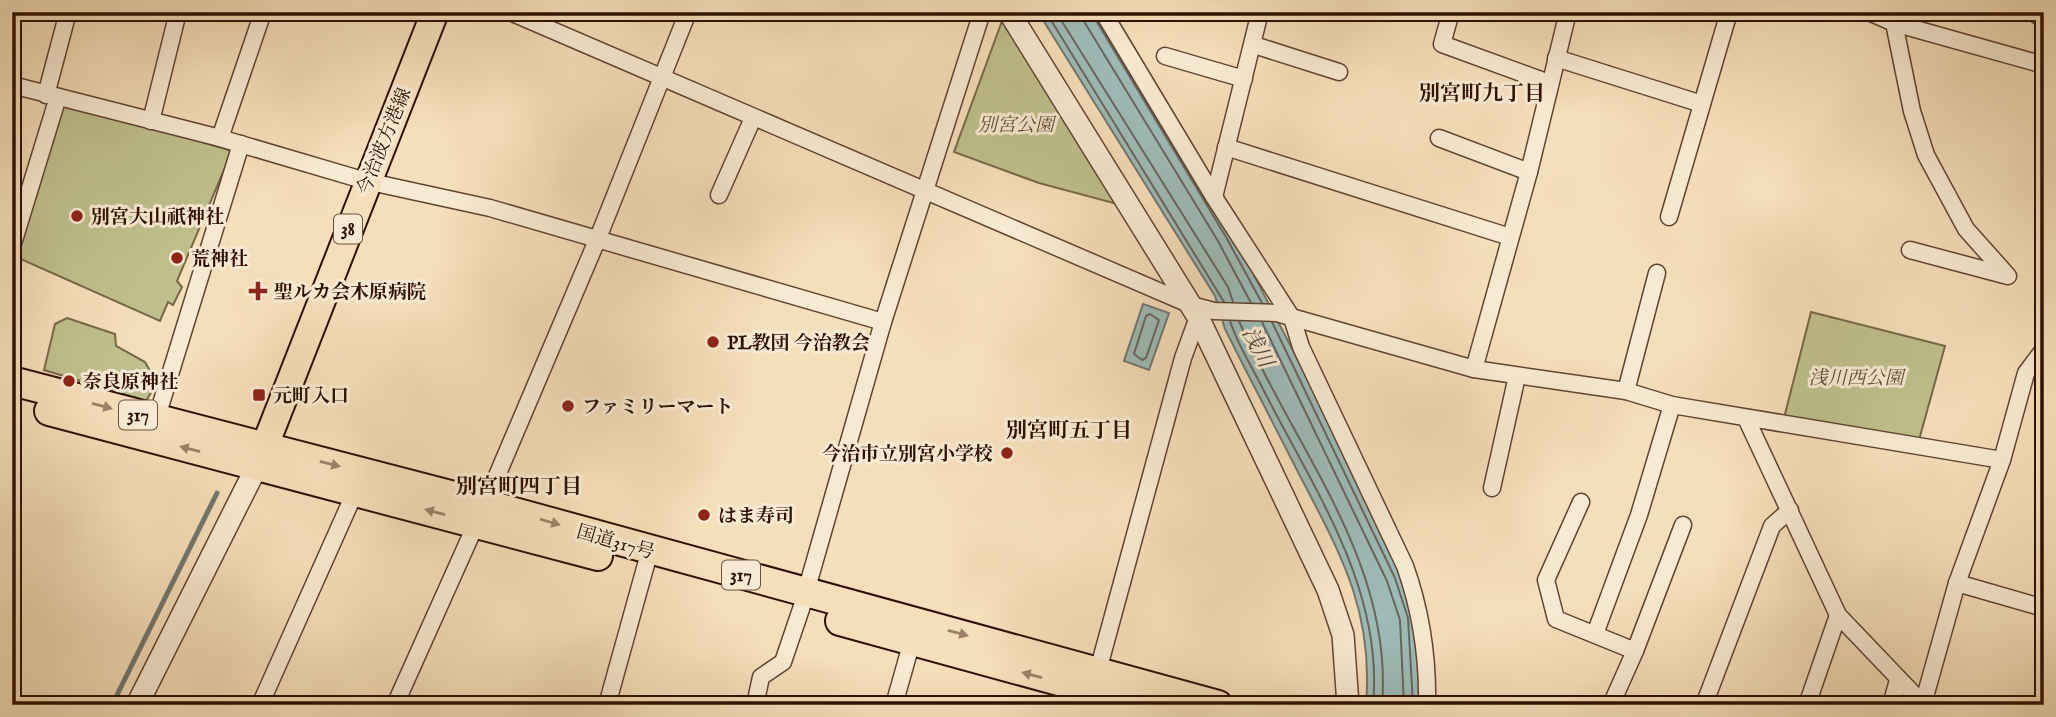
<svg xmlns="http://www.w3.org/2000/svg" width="2056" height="717" font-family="'IM FELL English','Noto Serif JP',serif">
<rect width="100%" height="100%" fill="#f5deba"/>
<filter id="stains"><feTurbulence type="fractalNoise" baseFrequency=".00286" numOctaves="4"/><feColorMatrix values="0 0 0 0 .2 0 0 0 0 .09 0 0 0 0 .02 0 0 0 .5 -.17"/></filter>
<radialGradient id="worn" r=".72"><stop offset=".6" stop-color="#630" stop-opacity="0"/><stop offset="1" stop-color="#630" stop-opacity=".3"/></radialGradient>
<g fill="#bfc08d" stroke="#776848" stroke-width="2">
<polygon points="1008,19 1117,204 1039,183 954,152 1002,21"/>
<polygon points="63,100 232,151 177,281 182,287 173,305 168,302 160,321 16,257"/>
<polygon points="1811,312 1945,346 1919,440 1784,418"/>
<polygon points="67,318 115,334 116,346 145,362 157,383 146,401 44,370 55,324"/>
</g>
<g fill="#9ebbb8" stroke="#727770" stroke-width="2">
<path d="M1038,12H1097L1232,233L1330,422L1402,575L1415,617L1420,705H1366C1374,610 1340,553 1298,472C1274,425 1249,377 1225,329L1215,296Z"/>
<polygon points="1143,304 1169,313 1149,370 1124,361"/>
</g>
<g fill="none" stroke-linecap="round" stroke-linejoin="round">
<g stroke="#66665e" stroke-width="2">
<polyline points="1046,12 1224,302"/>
<polyline points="1056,12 1228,287 1233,302"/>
<polyline points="1082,12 1085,23 1218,241 1251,303"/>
<polyline points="1091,12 1226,237 1262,303"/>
<polygon points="1150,314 1159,320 1146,358 1142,360 1134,354 1146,316"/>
<path d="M1230,321C1238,346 1254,370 1265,393C1315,491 1384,590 1373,705"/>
<path d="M1239,321C1293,446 1394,562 1382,705"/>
<polyline points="1262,322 1387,581 1400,620 1404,705"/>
<polyline points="1272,322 1395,578 1408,618 1413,705"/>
</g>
<polyline stroke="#727770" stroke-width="5" points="112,705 217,493"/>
<defs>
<g id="minor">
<polyline points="510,12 1191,305 1214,311 1277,313 1474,369 1626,391 1672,405 2002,460"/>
<path d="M1103,12L1214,197L1292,318L1301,347L1405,566C1421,611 1428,657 1427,705"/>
<polyline points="1451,12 1442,44 1549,83"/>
<polyline points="1869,12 1894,23 2044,65"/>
<polyline points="1894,23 1912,111 1926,155 1966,229 2008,276 1910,250"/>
<polyline points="1254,45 1339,72"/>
<polyline points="1165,56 1244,79"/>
<polyline points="1556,58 1702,104"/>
<polyline points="12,85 220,138 366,181 490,208 883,322"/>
<polyline points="46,95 68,12"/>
<polyline points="151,121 178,12"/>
<polyline points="220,138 263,12"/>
<polyline points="1439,138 1529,172"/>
<polyline points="1226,147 1510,237"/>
<polyline points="719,195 753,118"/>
<polyline points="1214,197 1260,12"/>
<polyline points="1669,217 1729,12"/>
<polyline points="12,247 58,97"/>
<polyline points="1474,369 1529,172 1568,12"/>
<polyline points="1626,391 1657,273"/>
<polyline points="1746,418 1838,615 1924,705"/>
<polyline points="156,420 241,144"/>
<polyline points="1492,488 1517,376"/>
<polyline points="1581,502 1546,580 1556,619 1635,651"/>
<polyline points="1957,583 2044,608"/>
<polyline points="1595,634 1639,515 1672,405"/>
<polyline points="1096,678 1183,358 1198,317"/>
<polyline points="1923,704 1957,583 2002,460 2026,373 2044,349"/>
<polyline points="260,705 356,490"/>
<polyline points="395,705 485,504 598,238 688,12"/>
<polyline points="607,705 650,550"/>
<polyline points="755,705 761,677 783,662 801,609 883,322 982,12"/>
<polyline points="894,705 914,634"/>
<polyline points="1611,705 1635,651 1683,525"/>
<polyline points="1704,705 1772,526 1790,510"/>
<polyline points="1807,705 1838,615"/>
<polyline points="1891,705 1898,680"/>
</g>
<g id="tertiary">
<polyline points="1009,12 1198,317 1328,590 1343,635 1348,705"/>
<polyline points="2037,12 2044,17"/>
<polyline points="137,705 257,466"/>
</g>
<polyline id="primary" points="257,466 435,12"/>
<g id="trunk">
<polyline points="12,381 485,504 1218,705"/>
<polyline points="49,411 598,556"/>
<polyline points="840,621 1146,705"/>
</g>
</defs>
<use href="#minor" stroke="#604431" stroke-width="19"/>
<use href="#tertiary" stroke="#604431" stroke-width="24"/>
<use href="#primary" stroke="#2f1003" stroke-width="30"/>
<use href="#trunk" stroke="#2f1003" stroke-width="32"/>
<use href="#minor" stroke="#f8ead2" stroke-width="16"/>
<use href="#tertiary" stroke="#f8ead2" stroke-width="21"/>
<use href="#primary" stroke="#f5deba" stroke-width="26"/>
<use href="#trunk" stroke="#f5deba" stroke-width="28"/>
</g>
<defs><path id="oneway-solid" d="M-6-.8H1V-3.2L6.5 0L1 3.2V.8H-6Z" transform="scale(1.75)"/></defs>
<g fill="#9c8168">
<use href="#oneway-solid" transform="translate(102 406) rotate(15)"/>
<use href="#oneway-solid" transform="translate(190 449) rotate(-166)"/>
<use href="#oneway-solid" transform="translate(330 464) rotate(14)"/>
<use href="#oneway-solid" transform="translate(435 512) rotate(-165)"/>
<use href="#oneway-solid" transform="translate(550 522) rotate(16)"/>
<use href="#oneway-solid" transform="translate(958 633) rotate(15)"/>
<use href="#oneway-solid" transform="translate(1032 675) rotate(-165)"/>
</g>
<g fill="#8f2418" stroke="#f8ead2" stroke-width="2.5">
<circle cx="77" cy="216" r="7"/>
<circle cx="177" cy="258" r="7"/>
<path d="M254.5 280.5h7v7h7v7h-7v7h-7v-7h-7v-7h7z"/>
<circle cx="713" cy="342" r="7"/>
<circle cx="69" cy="381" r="7"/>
<rect x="252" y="388" width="14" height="14" rx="3.5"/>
<circle cx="568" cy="406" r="7"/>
<circle cx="1007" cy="453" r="7"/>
<circle cx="704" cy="515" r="7"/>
</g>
<g text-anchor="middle" stroke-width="6" stroke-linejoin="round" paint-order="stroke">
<g fill="#f8ead2" stroke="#6b5141" stroke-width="2">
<rect x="334" y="214.5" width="28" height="29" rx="5"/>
<rect x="119" y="400.5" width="38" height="29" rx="5"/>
<rect x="722" y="560.5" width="38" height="29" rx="5"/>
</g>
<g font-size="18" font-weight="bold" fill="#2f1003">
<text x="348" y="235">38</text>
<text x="138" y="421">317</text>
<text x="741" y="581">317</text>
</g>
<g font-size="19" font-style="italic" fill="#614e33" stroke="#f8ead2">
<text x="1016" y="131">別宮公園</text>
<text x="1856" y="384">浅川西公園</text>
</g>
<g font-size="19" fill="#2f1003" stroke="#f8ead2">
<text transform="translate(383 141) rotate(-68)" y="7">今治波方港線</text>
<text transform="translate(616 541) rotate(16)" y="7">国道317号</text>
</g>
<g font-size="19" font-weight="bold" fill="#2f1003" stroke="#f8ead2" text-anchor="start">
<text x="91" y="223">別宮大山祇神社</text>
<text x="191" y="265">荒神社</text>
<text x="274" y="298">聖ルカ会木原病院</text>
<text x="727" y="349">PL教団 今治教会</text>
<text x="83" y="388">奈良原神社</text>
<text x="273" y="402">元町入口</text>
<text x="582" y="413">ファミリーマート</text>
<text x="993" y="460" text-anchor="end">今治市立別宮小学校</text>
<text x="718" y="522">はま寿司</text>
</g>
<g font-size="21" font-weight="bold" fill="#2f1003" stroke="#f8ead2">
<text x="1482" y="100">別宮町九丁目</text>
<text x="1069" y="437">別宮町五丁目</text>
<text x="519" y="493">別宮町四丁目</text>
</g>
<g font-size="21" font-style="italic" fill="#564c42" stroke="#f8ead2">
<text transform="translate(1258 347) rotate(62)" y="7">浅川</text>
</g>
</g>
<rect width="2056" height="717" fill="none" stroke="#f5deba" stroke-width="42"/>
<rect x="14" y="14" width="2028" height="689" fill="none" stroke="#2f1003" stroke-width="3.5"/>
<rect x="21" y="21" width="2014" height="675" fill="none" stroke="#2f1003" stroke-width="2"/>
<rect width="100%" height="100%" filter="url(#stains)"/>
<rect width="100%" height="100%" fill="url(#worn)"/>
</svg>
